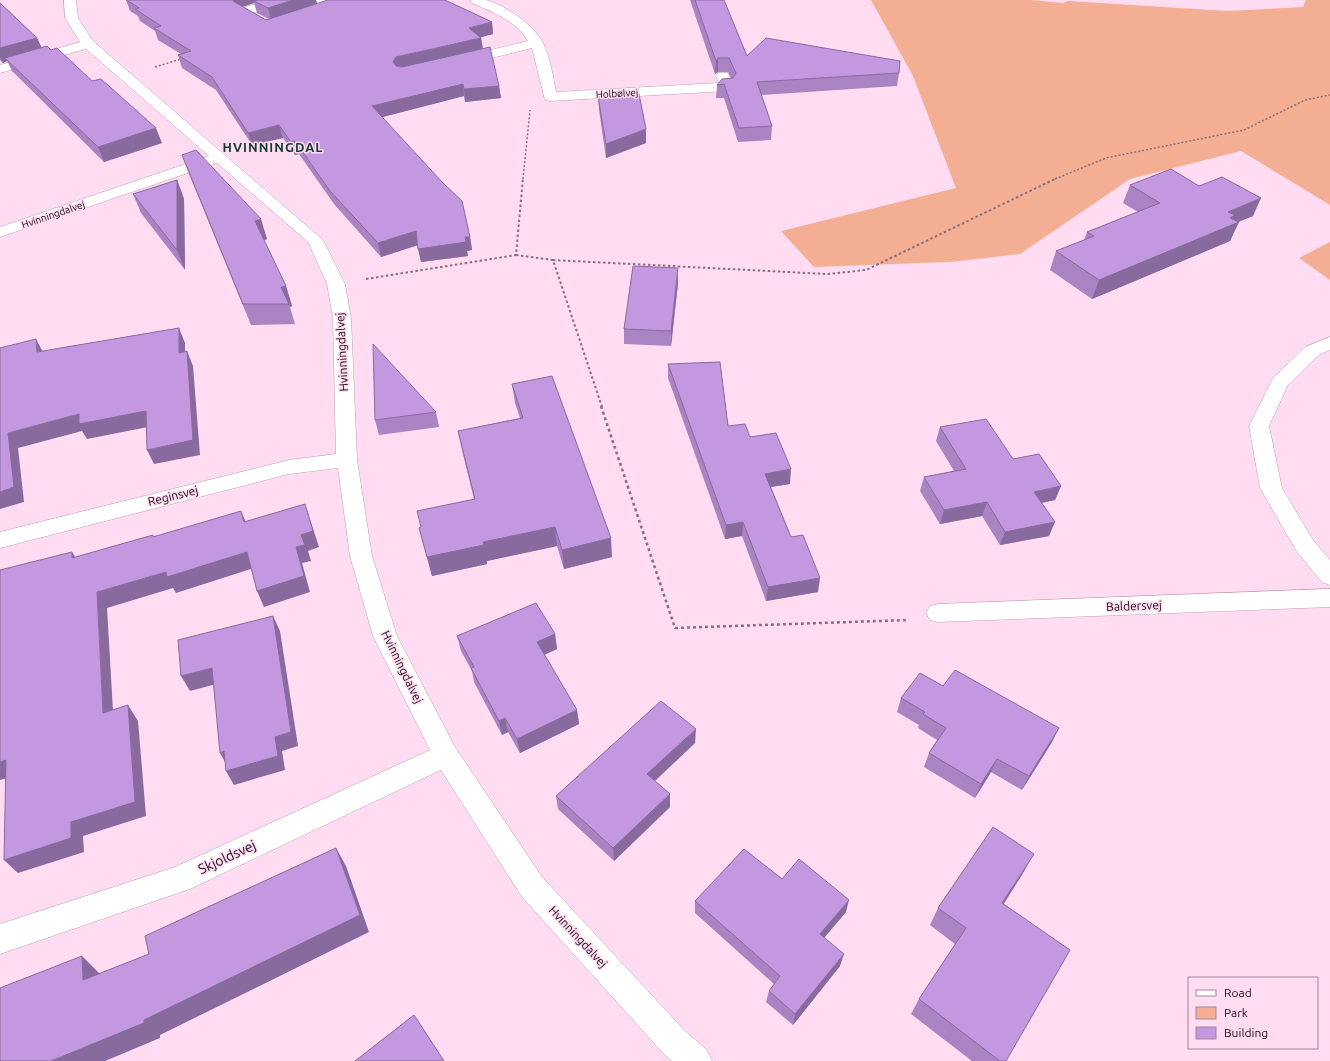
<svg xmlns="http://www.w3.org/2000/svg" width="1330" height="1061" font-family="Ubuntu,sans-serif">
<rect width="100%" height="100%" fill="#ffdcf1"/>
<g fill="#f4ae94">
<polygon points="871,0 1031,0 1063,3 1068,1 1227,11 1303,7 1306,0 1330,0 1330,205 1241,151 1130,179 1020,254 950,262 814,267 781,231 956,188 913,76"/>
<polygon points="1330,242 1330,280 1299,258"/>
</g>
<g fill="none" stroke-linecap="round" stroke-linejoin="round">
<defs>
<g id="minor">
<polygon points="64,0 76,0 78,18 93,41 323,240 345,284 351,318 357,460 372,556 397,636 455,747 542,877 685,1031 707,1050 712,1061 672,1061 663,1053 522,897 441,770 190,889 0,954 0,924 175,867 430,750 373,636 350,556 338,468 289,474 0,548 0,532 289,460 336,454 333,318 327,284 308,242 217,163 0,237 0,227 209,156 86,49 0,73 0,65 80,42 65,18"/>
<polygon points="268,0 286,0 284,3 253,13 271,24 269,27 261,27 237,12 239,9"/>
<path d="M316,0H330C327,5 322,5 317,4Z"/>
<path d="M470,0C475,0 480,0 485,0C503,3 535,26 543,43C550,57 553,76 556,92L719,83L716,76L718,73H728L734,87L732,90L727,91L550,101L545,100L532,48L463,65L458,64L456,61L458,58L528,41C517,21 492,12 472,3Z"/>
<polygon points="1330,337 1330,350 1319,355 1288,385 1269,426 1282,488 1313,540 1330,560 1330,585 1322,582 1297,552 1260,488 1249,426 1273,378 1305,347"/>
<polygon points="1330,589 1330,607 938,622 930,620 926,613 930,606 938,604"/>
</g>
</defs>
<use href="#minor" stroke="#be9db1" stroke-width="1"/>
<g stroke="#87707d" stroke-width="1.5" stroke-dasharray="2 2" stroke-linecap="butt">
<polyline points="155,67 181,59"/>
<polyline points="523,179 530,110"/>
<polyline points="1055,179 1106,158 1244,130 1305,100 1330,95"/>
</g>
<g stroke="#87707d" stroke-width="2" stroke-dasharray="2.5 2.5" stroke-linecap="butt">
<polyline points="516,255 553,260 602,407"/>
<polyline points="553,260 827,274 866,270 1057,178"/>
<polyline points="366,279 516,255 523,178"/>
</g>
<polyline stroke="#87707d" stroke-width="2.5" stroke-dasharray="3 3" stroke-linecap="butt" points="601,406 675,628 908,620"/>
<use href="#minor" fill="#fff" fill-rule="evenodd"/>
</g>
<g fill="#a983c2" fill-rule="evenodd">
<path d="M126,0H316L317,4L492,22L493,34L481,37L483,49L499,86L501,98L465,102L464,96L382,117L470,237L472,250L467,251L468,256L421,262L418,245L381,257L334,204L299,154L295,155L283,138L252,145L216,90L182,68L178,55L181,54L158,40L155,31L140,21L138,16L130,11ZM254,3L257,13L269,19L266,20L242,7Z"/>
<polygon points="690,0 724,0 747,56 899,73 897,86 761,95 772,126 771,140 738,142 724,98 716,98 717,85 731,78 728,72 718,72 715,74"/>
<polygon points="0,3 37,38 42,48 51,50 92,81 162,143 104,162 12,71 7,61 3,63 0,60"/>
<polygon points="598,96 646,129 646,143 606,158 599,110"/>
<polygon points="182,155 267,239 264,241 286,286 292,306 290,307 295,324 251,325 189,174"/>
<polygon points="177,180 184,199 185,270 141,213 133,194"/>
<polygon points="1130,185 1253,216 1238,222 1230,241 1092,299 1050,270 1056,251 1084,240 1087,232 1138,212 1123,203"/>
<polygon points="678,283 671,346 624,344 624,329"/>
<polygon points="668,364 728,426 750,437 790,484 771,487 791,537 818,592 766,601 742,536 725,539 668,378"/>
<polygon points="512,384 612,557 564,569 557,546 487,561 487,564 432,576 419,528 421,527 474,499 462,450 458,431 520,418 515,403"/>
<polygon points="436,412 439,427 379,435 375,420"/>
<polygon points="940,427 1013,459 1061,486 1055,500 1042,503 1049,536 1000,545 982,516 940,524 920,491 924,477 954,471 936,441"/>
<polygon points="555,634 557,649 544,655 577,710 579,724 520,753 508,732 502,735 474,682 472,671 461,651 457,636"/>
<polygon points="943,686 1052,742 1022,790 991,772 975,798 924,767 929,753 937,740 918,728 919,725 897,712 901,698"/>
<polygon points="695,743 655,781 670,794 670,807 614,861 558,809 556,796"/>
<polygon points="1023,873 1003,904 1006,1061 972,1061 911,1014 919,999 955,944 930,925 938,908"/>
<polygon points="782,879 846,912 824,938 840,966 793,1025 766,1002 769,991 774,984 695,913 695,901"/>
</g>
<g fill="#896a9e">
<polygon points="233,0 263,0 254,1 254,3 238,8 233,1"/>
<polygon points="293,0 316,0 317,5 271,20 268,8"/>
<polygon points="492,22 493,34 471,40 469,28"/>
<polygon points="37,38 43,51 5,58 7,61 3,63 0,57 0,48"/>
<polygon points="481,38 483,50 399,70 393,62 396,57"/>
<polygon points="718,58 718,72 715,74 716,61"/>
<polygon points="463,84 464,96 375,119 372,106"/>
<polygon points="499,86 501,98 465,102 464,89"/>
<polygon points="279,125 283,138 252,145 248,133"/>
<polygon points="156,128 162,143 104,162 98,147"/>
<polygon points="646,129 646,143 606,158 606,144"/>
<polygon points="295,141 299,154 295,155 291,142"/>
<polygon points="177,180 184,199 185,270 177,250"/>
<polygon points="1261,198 1253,216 1231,225 1239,222 1230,241 1092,299 1099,280 1228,212"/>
<polygon points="261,219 267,239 261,241 255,221"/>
<polygon points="416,231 418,245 381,257 378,243"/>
<polygon points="465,237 470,237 472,250 467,251 468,256 421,262 418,249"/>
<polygon points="678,268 678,283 671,346 671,331"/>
<polygon points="286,286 292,306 290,307 281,287"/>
<polygon points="179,328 185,343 185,368 179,353"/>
<polygon points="36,339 44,354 37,352"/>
<polygon points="187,351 193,366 200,455 154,464 147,450"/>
<polygon points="146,411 153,426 87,439 82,431 18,448 24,502 0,509 0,492 8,433 79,414"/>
<polygon points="791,469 790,484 764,488 765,474"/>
<polygon points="1061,486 1055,500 1029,505 1034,492"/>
<polygon points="987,502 982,516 940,524 944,510"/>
<polygon points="305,504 319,547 308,551 311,561 302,563 310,592 264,607 257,591 296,547 301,535"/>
<polygon points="241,511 248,527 244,522"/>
<polygon points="743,522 742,536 725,539 726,525"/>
<polygon points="1055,522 1049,536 1000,545 1005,532"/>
<polygon points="555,527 557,546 487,561 487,564 432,576 427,557 483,542"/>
<polygon points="611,538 612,557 564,569 562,550"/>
<polygon points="72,552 82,568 72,558"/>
<polygon points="247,552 254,568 176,593 173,588 107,608 114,728 103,713 97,592 166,572"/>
<polygon points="820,578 818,592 766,601 768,587"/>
<polygon points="273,616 280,631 298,746 282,751 285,770 234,785 226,771 275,737"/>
<polygon points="555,634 557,649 539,657 537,642"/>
<polygon points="212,668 220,683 190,691 181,676"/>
<polygon points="128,705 138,721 146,816 83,836 84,852 18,873 4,860"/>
<polygon points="577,710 579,724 520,753 517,739"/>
<polygon points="505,718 508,732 502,735 499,721"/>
<polygon points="1059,728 1052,742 1022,790 1029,776"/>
<polygon points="696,729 695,743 647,788 647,774"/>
<polygon points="224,751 228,767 220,753"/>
<polygon points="997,759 991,772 975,798 981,784"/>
<polygon points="6,760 19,775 0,780 0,762"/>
<polygon points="670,794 670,807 614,861 613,848"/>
<polygon points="336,848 346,866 369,932 160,1035 160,1038 105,1061 51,1061 144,1020"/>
<polygon points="1034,854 1023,873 993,921 1002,903"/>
<polygon points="849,900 846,912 817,946 820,934"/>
<polygon points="844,954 840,966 793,1025 795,1014"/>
<polygon points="82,956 99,973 101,996 83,980"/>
</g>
<g fill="#c498e1" stroke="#896a9e">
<polygon points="126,0 233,0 233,1 266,20 328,0 445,0 492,22 469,28 481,38 396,57 393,62 396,66 402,67 490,47 499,86 464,89 463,84 372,106 442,182 462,201 470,237 465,237 466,242 418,249 416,231 378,243 330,191 295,141 291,142 279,125 248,133 212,77 178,55 191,51 154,28 161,26 135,9 139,8"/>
<polygon points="258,0 293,0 268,8 254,1"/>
<polygon points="695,0 724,0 747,56 766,38 900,61 899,73 757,82 772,126 739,128 724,84 717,85 722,79 733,78 736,73 729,58 718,58 716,61"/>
<polygon points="0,3 37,38 0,48"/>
<polygon points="47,46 51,50 57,48 92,81 101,79 156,128 98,147 5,58"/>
<polygon points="639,94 646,129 606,144 598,96"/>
<polygon points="196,150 261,219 255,221 286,286 281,287 289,304 243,304 182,155"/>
<polygon points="1171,169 1199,186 1222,177 1261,198 1228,212 1235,215 1230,218 1239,222 1099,280 1056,251 1094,236 1087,232 1160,203 1130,185"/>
<polygon points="177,180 177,250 133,194"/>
<polygon points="633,266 678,268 671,331 624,329"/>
<polygon points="179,328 179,353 187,351 193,440 147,450 146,411 79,424 79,414 8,433 14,487 0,492 0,348 36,339 37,352"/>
<polygon points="373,344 436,412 375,420"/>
<polygon points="720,362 728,426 745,424 750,437 776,433 791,469 765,474 791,537 803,535 820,578 768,587 743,522 726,525 668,364"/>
<polygon points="552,376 611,538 562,550 555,527 483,542 484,545 427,557 419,528 421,527 417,511 475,499 458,431 523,418 512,384"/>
<polygon points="986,419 1013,459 1039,454 1061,486 1034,492 1055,522 1005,532 987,502 944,510 924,477 966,469 940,427"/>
<polygon points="305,504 313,531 301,535 305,545 296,547 304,576 257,591 247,552 167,577 166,572 97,592 103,713 128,705 135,802 71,822 71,838 4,860 6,760 0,762 0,570 72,552 72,558 153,535 153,537 241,511 244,522"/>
<polygon points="536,603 555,634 537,642 577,710 517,739 505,718 499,721 471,668 474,667 457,636"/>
<polygon points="273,616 291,732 275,737 278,756 226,771 224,751 220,753 212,668 181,676 178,640"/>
<polygon points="955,670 1059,728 1029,776 997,759 981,784 929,753 946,728 923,714 925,712 901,698 920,673 943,686"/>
<polygon points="661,701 696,729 647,774 670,794 613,848 556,796"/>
<polygon points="993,827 1034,854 1002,903 1070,950 1006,1061 1000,1061 919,999 966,928 938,908"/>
<polygon points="336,848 360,915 144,1020 144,1023 51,1061 0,1061 0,988 82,956 83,980 149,954 145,936"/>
<polygon points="744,849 782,879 799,859 849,900 820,934 844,954 795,1014 769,991 780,976 695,901"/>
<polygon points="414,1015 444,1061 355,1061"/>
</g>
<g text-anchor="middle" stroke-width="3" stroke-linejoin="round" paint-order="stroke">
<g font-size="10" fill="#170b12" stroke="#ffdcf1">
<text transform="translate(617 93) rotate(-3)" y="4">Holbølvej</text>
<text transform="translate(53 214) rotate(-19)" y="4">Hvinningdalvej</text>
</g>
<g font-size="12" fill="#170b12" stroke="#ffdcf1">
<text transform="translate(342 352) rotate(-93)" y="4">Hvinningdalvej</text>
<text transform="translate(173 496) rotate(-14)" y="4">Reginsvej</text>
<text transform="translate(1134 606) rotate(-2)" y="4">Baldersvej</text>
<text transform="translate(402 667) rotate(64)" y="4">Hvinningdalvej</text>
<text transform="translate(578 937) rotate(47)" y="4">Hvinningdalvej</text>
</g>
<g font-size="13" font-weight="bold" letter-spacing="1" fill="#163837" stroke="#ffdcf1">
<text x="273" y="152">HVINNINGDAL</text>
</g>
<g font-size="14" fill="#170b12" stroke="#ffdcf1">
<text transform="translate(227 857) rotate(-25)" y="5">Skjoldsvej</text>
</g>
</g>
<rect x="1188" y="977" width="130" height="72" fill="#ffdcf1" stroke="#a28898"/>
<rect x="1196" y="990" width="20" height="6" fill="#ffffff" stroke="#a28898"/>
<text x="1224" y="997" font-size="12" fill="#170b12">Road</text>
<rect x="1196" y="1007" width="20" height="12" fill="#f4ae94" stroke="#a28898"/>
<text x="1224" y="1017" font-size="12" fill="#170b12">Park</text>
<rect x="1196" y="1027" width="20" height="12" fill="#c498e1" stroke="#a28898"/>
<text x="1224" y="1037" font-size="12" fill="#170b12">Building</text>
</svg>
